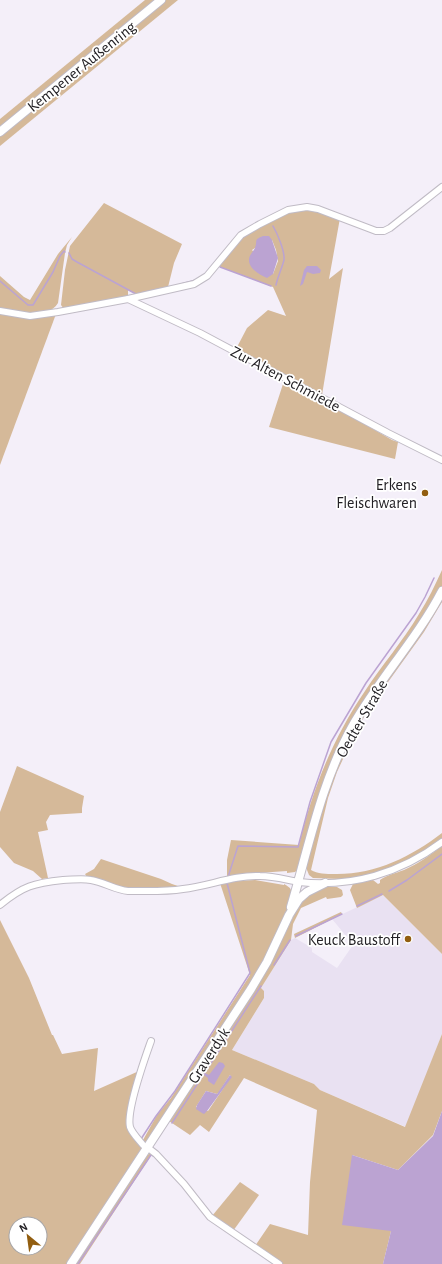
<svg xmlns="http://www.w3.org/2000/svg" width="442" height="1264" font-family="'Alegreya Sans',sans-serif">
<rect width="100%" height="100%" fill="#f4eff9"/>
<polygon fill="#e9e1f2" points="383,895 442,954 442,1034 406,1127 320,1090 314,1084 232,1050 264,998 261,988 291,940 295,938 312,948 312,952 337,968 355,942 347,937 332,919"/>
<g fill="#d5b999" fill-rule="evenodd">
<polygon points="145,0 157,0 0,128 0,119"/>
<polygon points="166,0 178,0 0,146 0,136"/>
<polygon points="104,203 182,244 174,263 168,287 136,294 128,290 128,297 64,309 61,305 65,270 70,246"/>
<path d="M307,210L318,211L340,218L329,279L343,268L322,395L236,349L247,328L268,310L286,316L273,287L218,266L244,236L261,226L288,212ZM272,240L276,250L278,261L273,274L252,250L255,248Z"/>
<path d="M72,237L67,245L65,253L58,303C47,321 17,312 0,310V276L24,297L30,300L58,254Z"/>
<polygon points="0,313 56,314 0,465"/>
<polygon points="287,381 320,398 392,440 398,442 395,459 269,427 283,384"/>
<path d="M442,570V586L437,596L327,774L314,810L298,869L295,872L287,873V871L242,874L227,877V860L231,840L299,845C312,790 333,738 365,691C382,665 403,641 419,614C428,600 435,585 442,570Z"/>
<path d="M442,597V602L424,632L368,710L355,733L337,772L328,798L311,870C317,874 327,874 334,874C374,875 411,857 442,833V839L408,862L377,872L359,877L340,879L313,878L309,875L307,870V862L321,812L333,775L348,741L364,712Z"/>
<polygon points="17,766 84,796 82,808 82,813 50,815 46,822 48,830 38,832 48,878 42,879 33,871 14,863 0,847 0,812"/>
<path d="M442,846V954L383,895L357,908L350,890L353,884L373,880L378,884L380,883V880C387,875 396,873 404,870C418,864 430,855 442,846Z"/>
<polygon points="101,859 161,879 172,884 181,887 128,888 119,887 87,877 85,874 94,869"/>
<path d="M255,880L284,885V884C287,886 290,887 291,890C294,904 262,964 254,979L146,1143L143,1140L157,1115L171,1098L250,975L220,883L234,881Z"/>
<path d="M323,887H337L342,890L343,895L341,897L327,899L326,897L301,908L293,924L291,940L261,988L264,991V998L232,1050L314,1084L320,1090L405,1127L442,1034V1111L433,1135L398,1170L352,1155L391,1231L383,1264H282L255,1246L270,1224L308,1235L310,1182L317,1110L244,1078L209,1132L200,1125L190,1135L169,1121L273,958L302,899ZM230,1075L231,1077L208,1111L196,1107L206,1091L217,1094L219,1092Z"/>
<polygon points="341,912 342,914 295,938 294,934"/>
<path d="M0,920L29,978L52,1035H53L62,1054L98,1048L94,1091L139,1071L128,1117L142,1148L141,1152L68,1264H0ZM16,1224H40V1248H16Z"/>
<polygon points="149,1154 152,1154 80,1264 75,1264 146,1156"/>
<polygon points="240,1182 259,1195 233,1231 212,1216"/>
</g>
<g fill="#bba3d2">
<path d="M263,236H269L272,240L278,258L273,274L267,278C260,275 249,269 249,260C249,255 253,252 255,248C258,240 253,240 263,236Z"/>
<polygon points="307,266 317,266 321,270 320,273 313,274 307,272 303,284 300,286 304,270"/>
<polygon points="219,1062 223,1063 225,1066 214,1085 208,1081 208,1078 204,1075 205,1073 209,1075"/>
<polygon points="230,1075 232,1077 207,1111 204,1114 202,1113 196,1109 197,1105 206,1091 217,1094"/>
<polygon points="442,1111 442,1264 383,1264 391,1231 342,1225 352,1155 398,1170 433,1136"/>
</g>
<g fill="none" stroke-linecap="round" stroke-linejoin="round">
<g stroke="#bba3d2" stroke-width="1.5">
<path d="M273,226C277,233 285,251 284,260C282,268 278,276 276,285"/>
<polyline points="69,253 72,259 77,262 136,294 163,288"/>
<polyline points="220,267 271,286"/>
<polyline points="0,281 28,305 33,305 53,272 60,256 64,251 65,252"/>
<polyline points="181,284 196,280"/>
<polyline points="228,877 238,846 298,847 310,802 331,742 366,683 416,613 425,597 434,578"/>
<polyline points="389,891 407,880 442,854"/>
<polyline points="357,906 382,894"/>
<polyline points="296,936 342,914"/>
<polyline points="274,965 290,940"/>
<polyline points="172,1123 261,986"/>
<polyline points="141,1139 156,1116 175,1091 250,973 227,883"/>
<polyline points="78,1264 151,1155 154,1156"/>
</g>
<defs>
<g id="minor">
<polyline points="128,299 200,333 388,433 442,460"/>
<polyline points="0,311 30,316 58,312 128,299 194,284 207,276 241,235 260,224 288,210 307,207 318,209 376,231 384,231 390,228 442,187"/>
<path d="M0,905C23,886 34,883 63,880C72,880 81,878 91,880C104,882 115,890 128,891C146,891 165,892 183,889C209,886 234,875 260,876C274,876 287,880 299,882C351,888 401,873 442,842"/>
<path d="M143,1145C139,1140 132,1133 130,1127C126,1110 145,1058 151,1041"/>
<polyline points="147,1147 156,1154 184,1184 210,1217 279,1264"/>
</g>
<g id="major">
<polyline points="0,132 161,0"/>
<path d="M291,907C309,846 321,783 352,727C379,679 417,639 442,591"/>
<polyline points="71,1264 251,989 267,962 289,915 299,899 307,892 325,883"/>
</g>
</defs>
<use href="#minor" stroke="#c0bbc5" stroke-width="8"/>
<use href="#major" stroke="#c0bbc5" stroke-width="10"/>
<use href="#minor" stroke="#fff" stroke-width="6"/>
<use href="#major" stroke="#fff" stroke-width="8"/>
</g>
<g fill="#925e10" stroke="#fff" stroke-width="1.5">
<circle cx="425" cy="493" r="4"/>
<circle cx="408" cy="939" r="4"/>
</g>
<g text-anchor="middle" stroke-width="3.5" stroke-linejoin="round" paint-order="stroke">
<g font-size="16" fill="#232125" stroke="#fff">
<text transform="translate(81 66) rotate(-39)" y="6">Kempener Außenring</text>
<text transform="translate(286 378) rotate(28)" y="6">Zur Alten Schmiede</text>
<text transform="translate(361 718) rotate(-60)" y="6">Oedter Straße</text>
<text transform="translate(208 1055) rotate(-57)" y="6">Graverdyk</text>
</g>
<g font-size="16" fill="#232125" stroke="#fff" text-anchor="end">
<text x="417" y="490">Erkens<tspan x="417" dy="18">Fleischwaren</tspan></text>
<text x="400" y="945">Keuck Baustoff</text>
</g>
</g>
<g transform="translate(28 1236) rotate(331)"><circle r="19" fill="#ffffff" stroke="#a7a6a8"/>
<path d="M0-3L7 15L0 10L-7 15Z" fill="#925e10"/>
<text y="-6" font-size="11" font-weight="bold" text-anchor="middle" fill="#232125">N</text>
</g>
</svg>
